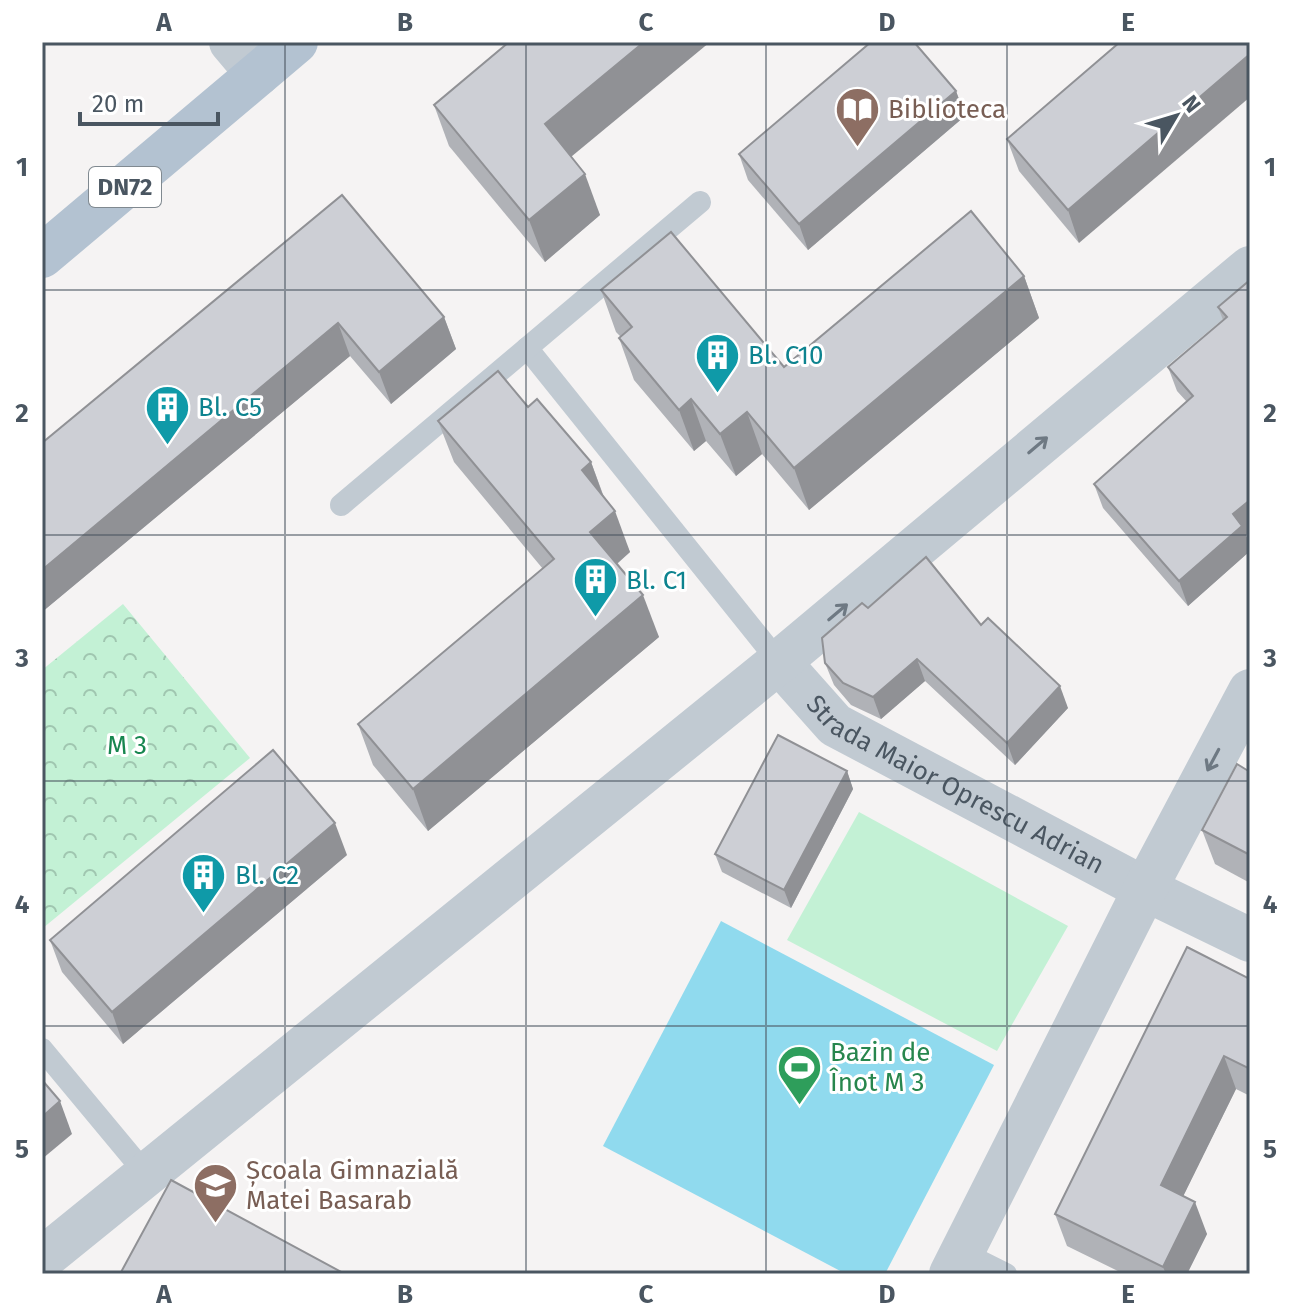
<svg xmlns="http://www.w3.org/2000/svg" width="1292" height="1316" font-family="'Fira Sans',sans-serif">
<defs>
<pattern id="park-crowns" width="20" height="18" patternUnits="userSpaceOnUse" patternTransform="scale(2)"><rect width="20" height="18" fill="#c3f1d5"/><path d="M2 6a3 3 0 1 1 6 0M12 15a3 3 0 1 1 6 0" fill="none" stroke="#a0c6b0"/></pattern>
</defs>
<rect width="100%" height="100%" fill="#f5f3f3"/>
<polygon fill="url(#park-crowns)" points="123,604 250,758 43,928 42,670"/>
<polygon fill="#c3f1d5" points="859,812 1068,926 997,1051 787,940"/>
<polygon fill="#90daee" points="721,921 994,1065 885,1274 846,1274 603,1146"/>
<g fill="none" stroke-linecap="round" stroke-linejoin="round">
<g stroke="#c1cad2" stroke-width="22">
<polyline points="527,348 779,662"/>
<polyline points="341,505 700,202"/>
<polyline points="42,1049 146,1174"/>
<polyline points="962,1252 1006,1274"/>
</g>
<g stroke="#c1cad2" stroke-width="44">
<polyline points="231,42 258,74"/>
<path id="s1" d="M779,662L835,725L1145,889L1250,940"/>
<polyline points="42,1259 779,662 1250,268"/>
<polyline points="951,1274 1145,889 1250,691"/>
</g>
<polyline stroke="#b3c2d1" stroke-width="44" points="42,256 296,42"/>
</g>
<g fill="#b0b2b7">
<polygon points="1120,42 1079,243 1019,171 1007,139"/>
<polygon points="956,91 965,116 808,250 748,180 739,154"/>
<polygon points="434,105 571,157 600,215 545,262 449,146"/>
<polygon points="342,195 444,317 456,349 391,404 350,356 42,612"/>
<polygon points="1024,276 1039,318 809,510 762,454 736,476 706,441 694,451 634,380 619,338 621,337 616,332 601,290 784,367"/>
<polygon points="1250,280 1246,535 1250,546 1250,551 1188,606 1103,508 1094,484 1187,402 1177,391 1168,367 1223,320 1218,307"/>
<polygon points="528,407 591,462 604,497 630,552 617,564 659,637 428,831 373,765 358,724 543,569 454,462 438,421"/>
<polygon points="868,608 981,625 1068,708 1015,765 925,681 881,719 851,705 834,685 825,663"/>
<polygon points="847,771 853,789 791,908 722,872 715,854"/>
<polygon points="1250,772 1250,883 1215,864 1202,830"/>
<polygon points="347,855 123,1044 62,972 50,940"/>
<polygon points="1250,979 1250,1096 1236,1089 1183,1196 1207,1234 1187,1274 1124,1274 1067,1246 1055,1214"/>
</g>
<g fill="#909195">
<polygon points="644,42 710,42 560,166 545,124"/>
<polygon points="1250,54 1250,97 1079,243 1068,210"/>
<polygon points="956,91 965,116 808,250 799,224"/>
<polygon points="585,174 600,215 545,262 529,220"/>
<polygon points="1024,276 1039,318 809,510 794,468"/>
<polygon points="444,317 456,349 391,404 379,372"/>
<polygon points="338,323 350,356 42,612 42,570"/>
<polygon points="691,399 706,441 694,451 679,410"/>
<polygon points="747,412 762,454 736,476 720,434"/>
<polygon points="591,462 606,504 582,470"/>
<polygon points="1250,500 1250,532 1246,535 1250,546 1250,551 1188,606 1179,581 1233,514"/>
<polygon points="615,511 630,552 605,574 590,532"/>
<polygon points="643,595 659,637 428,831 413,789"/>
<polygon points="917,659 925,681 881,719 873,697"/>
<polygon points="1060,686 1068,708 1015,765 1007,743"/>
<polygon points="847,771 853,789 791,908 784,890"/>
<polygon points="335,823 347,855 123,1044 112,1012"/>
<polygon points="1224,1056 1236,1089 1173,1217 1161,1185"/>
<polygon points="60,1101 72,1134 42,1159 42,1117"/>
<polygon points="1195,1202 1207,1234 1187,1274 1166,1274 1163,1267"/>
</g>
<g fill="#cdcfd5" stroke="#909195" stroke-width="2">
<polygon points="509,42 644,42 545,124 585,174 529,220 434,105"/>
<polygon points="871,42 914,42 956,91 799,224 739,154"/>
<polygon points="1120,42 1250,42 1250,54 1068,210 1007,139"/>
<polygon points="342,195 444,317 379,372 338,323 42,570 42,443"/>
<polygon points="971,211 1024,276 794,468 747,412 720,434 691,399 679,410 619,338 632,327 601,290 671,232 784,367"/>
<polygon points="1250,280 1250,500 1233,514 1242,526 1179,581 1094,484 1193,396 1168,367 1227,317 1218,307"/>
<polygon points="498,371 528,407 537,399 591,462 582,470 615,511 590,532 643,595 413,789 358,724 554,559 438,421"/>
<polygon points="926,557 981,625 988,618 1060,686 1007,743 917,659 873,697 843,683 825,663 822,638 862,603 868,608"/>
<polygon points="778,735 847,771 784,890 715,854"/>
<polygon points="273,750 335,823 112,1012 50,940"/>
<polygon points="1237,764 1250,772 1250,855 1202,830"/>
<polygon points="1187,947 1250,979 1250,1069 1224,1056 1161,1185 1195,1202 1163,1267 1055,1214"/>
<polygon points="42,1080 60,1101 42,1117"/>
<polygon points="171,1180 345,1274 120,1274"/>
</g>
<defs><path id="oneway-shaft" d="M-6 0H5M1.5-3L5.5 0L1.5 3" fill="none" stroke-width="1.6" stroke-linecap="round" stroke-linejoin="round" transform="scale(2)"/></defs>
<g stroke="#6e7983">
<use href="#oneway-shaft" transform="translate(1038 445) rotate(-40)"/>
<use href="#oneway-shaft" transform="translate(838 612) rotate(-40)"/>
<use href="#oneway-shaft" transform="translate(1213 760) rotate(118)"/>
</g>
<path fill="none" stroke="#4a5661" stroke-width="2" stroke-opacity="0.55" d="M285,42V1274M526,42V1274M766,42V1274M1007,42V1274M42,290H1250M42,535H1250M42,781H1250M42,1026H1250"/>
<defs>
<symbol id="library-pin" viewBox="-11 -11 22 30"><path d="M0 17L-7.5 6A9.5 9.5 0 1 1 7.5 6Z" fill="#8d6e63" stroke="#fff"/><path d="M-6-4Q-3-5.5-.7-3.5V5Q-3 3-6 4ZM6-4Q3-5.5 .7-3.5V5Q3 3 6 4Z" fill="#fff"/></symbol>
<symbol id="building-pin" viewBox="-11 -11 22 30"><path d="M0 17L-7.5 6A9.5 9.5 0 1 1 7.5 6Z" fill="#0f9aa8" stroke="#fff"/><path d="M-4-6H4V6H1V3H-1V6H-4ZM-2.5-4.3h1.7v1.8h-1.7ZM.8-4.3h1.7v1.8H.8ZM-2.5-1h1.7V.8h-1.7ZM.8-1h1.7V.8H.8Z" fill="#fff"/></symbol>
<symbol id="stadium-pin" viewBox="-11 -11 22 30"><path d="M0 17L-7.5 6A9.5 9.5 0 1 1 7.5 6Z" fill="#2e9e5b" stroke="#fff"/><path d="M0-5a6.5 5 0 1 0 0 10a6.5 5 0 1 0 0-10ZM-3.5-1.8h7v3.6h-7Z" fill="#fff"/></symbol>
<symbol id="school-pin" viewBox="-11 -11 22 30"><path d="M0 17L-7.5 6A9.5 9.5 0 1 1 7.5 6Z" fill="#8d6e63" stroke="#fff"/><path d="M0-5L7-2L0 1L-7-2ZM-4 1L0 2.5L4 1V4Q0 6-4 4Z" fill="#fff"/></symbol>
</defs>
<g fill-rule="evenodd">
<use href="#library-pin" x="832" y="84" width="51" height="69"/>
<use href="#building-pin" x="692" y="330" width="51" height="69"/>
<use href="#building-pin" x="142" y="382" width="51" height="69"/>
<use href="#building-pin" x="570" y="554" width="51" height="69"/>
<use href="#building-pin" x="178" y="850" width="51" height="69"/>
<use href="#stadium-pin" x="774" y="1042" width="51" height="69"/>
<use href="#school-pin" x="190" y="1160" width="51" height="69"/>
</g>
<g text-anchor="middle" stroke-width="6" stroke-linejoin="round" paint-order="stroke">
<rect fill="#fff" stroke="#808990" stroke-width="2" x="89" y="167" width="72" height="40" rx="6"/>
<g font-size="24" font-weight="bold" fill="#4a5661">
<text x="125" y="195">DN72</text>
</g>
<g font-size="26" fill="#785e54" stroke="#fff" text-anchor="start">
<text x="888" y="118">Biblioteca</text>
<text x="246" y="1179">Școala Gimnazială<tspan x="246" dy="30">Matei Basarab</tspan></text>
</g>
<g font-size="26" fill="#0d838f" stroke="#fff" text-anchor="start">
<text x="748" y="364">Bl. C10</text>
<text x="198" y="416">Bl. C5</text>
<text x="626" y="589">Bl. C1</text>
<text x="235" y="884">Bl. C2</text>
</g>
<g font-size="26" fill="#17864f" stroke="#fff">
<text x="127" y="754">M 3</text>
</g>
<g font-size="26" fill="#4a5661" stroke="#fff">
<text dy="9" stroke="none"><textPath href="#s1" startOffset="218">Strada Maior Oprescu Adrian</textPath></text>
</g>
<g font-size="26" fill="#27864d" stroke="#fff" text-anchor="start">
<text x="830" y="1061">Bazin de<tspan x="830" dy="30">Înot M 3</tspan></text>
</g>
</g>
<rect width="1292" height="1316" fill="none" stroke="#ffffff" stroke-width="88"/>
<g transform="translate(1176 116) rotate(52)" stroke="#ffffff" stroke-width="6" paint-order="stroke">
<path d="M0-6L14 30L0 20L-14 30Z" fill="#4a5661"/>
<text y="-12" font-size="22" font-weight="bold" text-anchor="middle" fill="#4a5661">N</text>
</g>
<path d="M80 112v12h138v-12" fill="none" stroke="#4a5661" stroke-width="4"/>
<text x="92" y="112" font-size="24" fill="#4a5661" stroke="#ffffff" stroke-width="6" paint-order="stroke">20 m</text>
<rect x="44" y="44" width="1204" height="1228" fill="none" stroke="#4a5661" stroke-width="3"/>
<g font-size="26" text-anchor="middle" font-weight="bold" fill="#4a5661">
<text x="164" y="31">A</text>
<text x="405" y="31">B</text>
<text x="646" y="31">C</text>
<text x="887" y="31">D</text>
<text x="1128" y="31">E</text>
<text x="22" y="176">1</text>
<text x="1270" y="176">1</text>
<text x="22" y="422">2</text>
<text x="1270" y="422">2</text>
<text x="22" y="667">3</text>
<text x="1270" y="667">3</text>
<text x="22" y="913">4</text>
<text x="1270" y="913">4</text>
<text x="22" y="1158">5</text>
<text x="1270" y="1158">5</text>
<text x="164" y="1303">A</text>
<text x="405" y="1303">B</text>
<text x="646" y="1303">C</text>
<text x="887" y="1303">D</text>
<text x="1128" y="1303">E</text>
</g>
</svg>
